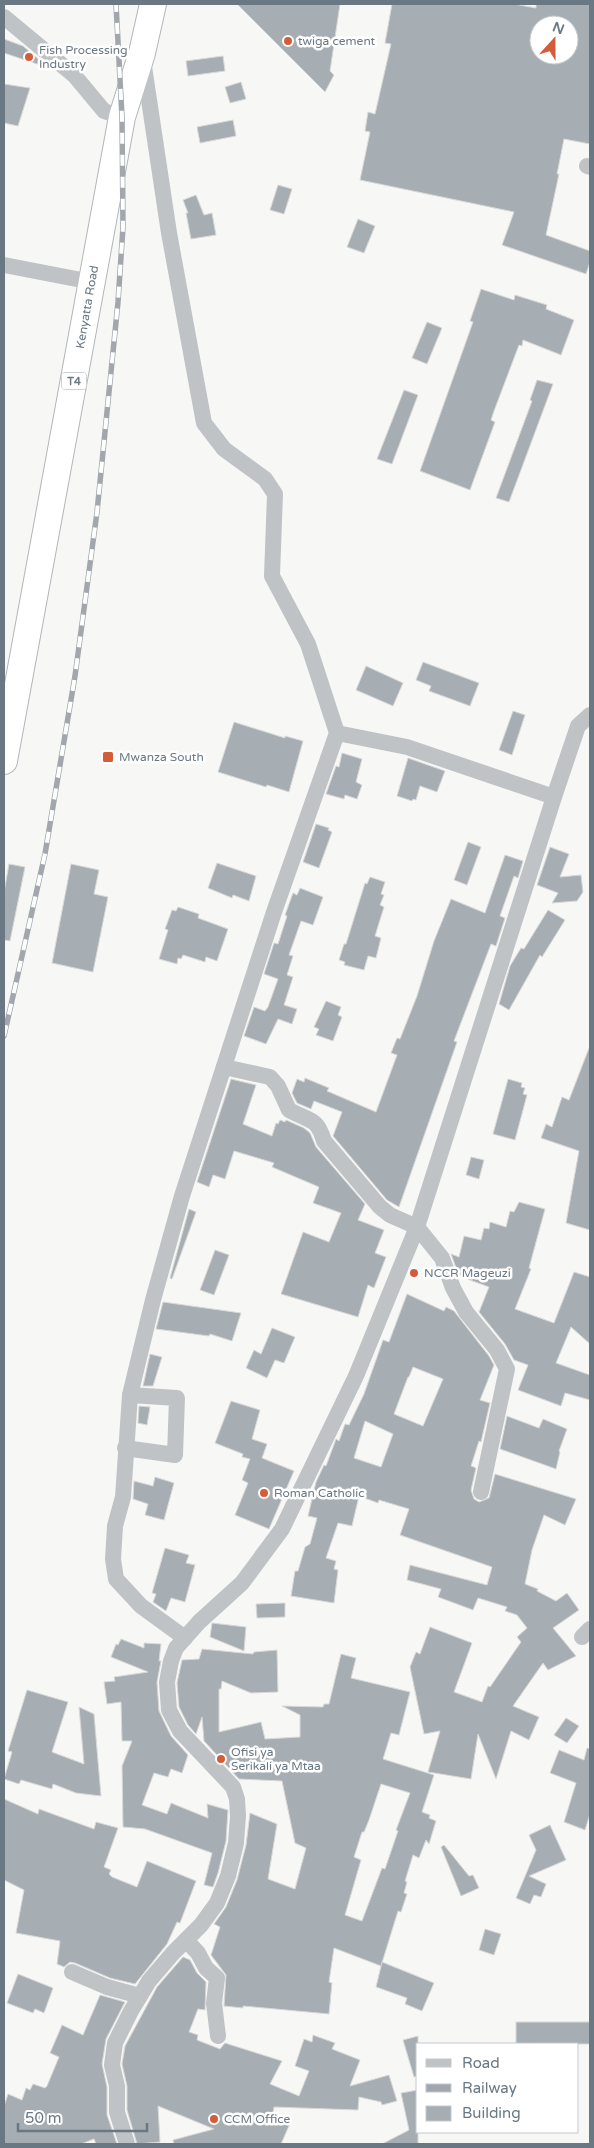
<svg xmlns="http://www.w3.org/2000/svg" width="594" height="2148" font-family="'Varela Round',sans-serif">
<rect width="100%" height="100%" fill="#f7f8f5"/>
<g fill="#a7aeb3" stroke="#d9d9d7" fill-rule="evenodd">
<polygon points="237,4 340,4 330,71 334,75 325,92"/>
<path d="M392,4H514L536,8V4H590V144L564,139L557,174H559L546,235L590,251V262L586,274L502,245L514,212L360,180L370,132L365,131L368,112L375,114L391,44L385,43ZM539,25H569V55H539Z"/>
<polygon points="4,39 23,46 49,68 4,53"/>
<polygon points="223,56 225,71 188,76 186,61"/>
<polygon points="241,82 246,99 230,103 225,87"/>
<polygon points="4,84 30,88 18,126 4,123"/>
<polygon points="233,120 236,136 200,143 197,127"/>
<polygon points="278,185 292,189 284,214 270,210"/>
<polygon points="196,195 204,215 212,213 216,235 191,239 186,213 188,213 183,200"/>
<polygon points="358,219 375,226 364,253 347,247"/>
<polygon points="481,289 514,300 515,295 547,305 546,309 574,320 561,355 523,340 522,346 519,345 494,411 491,420 495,422 470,490 420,471 473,322 470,321"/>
<polygon points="427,322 442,328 427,364 412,358"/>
<polygon points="537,380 553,384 509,502 496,498 532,401 530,400"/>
<polygon points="404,390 418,395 392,464 377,459"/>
<polygon points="423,662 479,683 470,706 429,691 431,686 416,680"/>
<polygon points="366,666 403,683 393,706 356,690"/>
<polygon points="513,711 525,715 512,755 499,750"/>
<polygon points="234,722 285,738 285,736 303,741 289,792 267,785 266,787 218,772"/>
<polygon points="342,753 362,759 356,782 362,785 357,799 345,795 344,799 326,794 336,766 339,767"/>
<polygon points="408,758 445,771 437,792 420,786 416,800 413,799 412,801 397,796"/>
<polygon points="316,824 329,828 328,830 332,832 319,868 303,862"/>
<polygon points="468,842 481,847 467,885 454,880"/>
<polygon points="550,847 569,854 560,877 581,875 583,892 577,901 552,903 558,893 537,885"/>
<polygon points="505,855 523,861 518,878 514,876 500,916 505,918 496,946 491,944 454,1041 457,1042 399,1207 387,1200 333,1136 342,1112 314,1101 311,1109 297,1103 292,1093 297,1079 304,1082 305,1078 329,1088 327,1091 376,1112 397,1055 391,1053 397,1038 400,1039 417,996 434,941 451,899 485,913"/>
<polygon points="217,863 256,876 249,901 233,895 232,898 208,888"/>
<polygon points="9,864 25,867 10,941 4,940 4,892"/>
<polygon points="71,864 99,870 94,894 108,897 93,972 52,963"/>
<polygon points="370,877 385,882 381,894 384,895 380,905 384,907 375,936 381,938 376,958 368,956 364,970 344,965 345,962 339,960 344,944 346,944 365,883 367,884"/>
<polygon points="300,888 323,897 313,925 301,921 289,955 293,956 287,975 293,977 284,1005 297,1009 292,1024 278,1019 266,1044 244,1036 254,1007 265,1011 268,1007 278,979 264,974 274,943 278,944 287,916 285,915 293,893 297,895"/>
<polygon points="178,907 199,914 198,918 228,929 217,961 206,957 205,962 183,955 181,959 178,958 177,964 159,959 168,930 165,929 172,910 176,911"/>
<polygon points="548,910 565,920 542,957 540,955 509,1010 499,1004 510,966 521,948 524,949"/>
<polygon points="326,1001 341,1007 338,1015 342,1017 333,1041 316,1035 319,1029 314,1027"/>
<polygon points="589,1048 590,1048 590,1230 566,1223 579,1151 541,1138 546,1124 552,1127 562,1097 569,1100"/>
<polygon points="231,1079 256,1085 243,1124 272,1136 276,1123 278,1124 280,1120 285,1122 286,1120 304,1128 310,1133 316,1147 365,1204 358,1220 384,1230 375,1253 386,1257 374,1288 368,1285 358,1317 281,1294 303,1232 329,1242 341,1213 313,1203 319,1187 272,1167 274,1163 234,1151 225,1179 213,1175 209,1187 197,1182"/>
<polygon points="508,1079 522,1083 521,1087 525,1088 523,1094 527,1095 515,1140 493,1134"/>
<polygon points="471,1157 484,1160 479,1179 466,1175"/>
<polygon points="519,1202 545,1209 529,1268 531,1269 515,1309 554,1323 574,1272 590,1277 590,1344 571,1327 556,1363 590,1375 590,1400 565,1393 561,1406 518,1390 528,1365 514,1360 505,1344 479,1312 489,1287 459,1276 451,1254 459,1257 464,1236 481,1240 484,1228 489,1229 490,1222 506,1227 510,1211 514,1212"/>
<polygon points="189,1209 196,1212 172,1279 170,1278"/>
<polygon points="215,1250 229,1255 214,1295 200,1290"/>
<path d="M407,1294L444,1311L446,1307L454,1311L489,1356L494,1365L480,1400L490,1403L481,1442L479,1441L471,1466L476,1468L471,1490L474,1499L479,1502L489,1498L495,1474L576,1499L565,1525L544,1515L532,1550L525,1584L538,1589L537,1591L556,1601L567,1593L579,1610L553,1628L576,1656L548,1670L543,1663L513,1706L539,1717L529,1740L511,1731L496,1779L478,1734L471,1779L428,1772L440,1731L424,1734L410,1667L416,1652L420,1654L430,1627L472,1643L454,1692L482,1702L488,1686L490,1687L521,1642L517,1637L527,1628L517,1615L505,1611L507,1607L478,1598L473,1610L438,1597L441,1589L407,1580L410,1565L487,1585L492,1567L400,1535L409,1509L379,1500L378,1503L359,1496L352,1526L338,1523L326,1558L336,1561L334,1569L338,1570L334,1603L291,1596L295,1571H298L305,1547L310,1544L317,1518L308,1516L316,1482L324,1465L326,1466L336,1439L339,1441L345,1424L349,1425L364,1394L383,1340L389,1342ZM413,1367L443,1379L423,1426L394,1414L408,1377H409ZM365,1421L393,1434L381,1467L354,1458Z"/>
<polygon points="163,1302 241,1313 232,1341 210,1334 209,1336 156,1329"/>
<polygon points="272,1328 295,1337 284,1363 275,1360 267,1378 246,1368 254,1350 261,1354"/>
<polygon points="150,1354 162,1357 153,1386 143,1386"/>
<polygon points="231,1401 260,1410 252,1439 267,1444 262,1458 294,1471 269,1529 235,1515 248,1483 242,1480 250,1459 242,1457 243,1454 215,1443"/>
<polygon points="139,1406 150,1407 147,1425 138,1423"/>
<polygon points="507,1416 539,1428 543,1419 567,1429 559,1451 560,1452 556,1469 500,1449"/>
<polygon points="155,1477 174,1483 164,1520 145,1515 148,1504 133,1499 134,1481 153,1486"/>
<polygon points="165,1548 189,1555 186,1563 195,1565 185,1602 171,1598 166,1611 153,1602 156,1594 152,1593"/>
<polygon points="285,1603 285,1617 257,1618 256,1604"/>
<polygon points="212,1623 246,1627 244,1651 210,1637"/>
<polygon points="121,1639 144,1648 144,1643 161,1644 159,1661 161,1661 157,1682 159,1711 171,1736 188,1755 182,1773 171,1769 168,1777 154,1773 142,1805 167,1814 171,1803 208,1818 207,1804 228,1810 226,1841 218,1873 213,1887 204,1885 212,1853 145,1829 123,1827 122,1766 132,1741 122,1741 121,1702 107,1704 104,1682 115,1681 114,1677 148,1672 111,1657 116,1644 118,1645"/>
<path d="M202,1649L253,1654L254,1652L277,1650L278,1692L251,1693L222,1681L221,1689H219V1732L261,1722L265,1739L300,1737V1715L282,1706L323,1707L324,1704H329L341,1654L356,1658L351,1678L410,1692L399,1735L391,1733L383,1759L434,1775L422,1812L430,1815L429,1818L436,1821L429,1844L426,1840L419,1858L413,1855L405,1881L407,1882L404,1893L407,1894L401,1912L398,1911L381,1966L334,1948L329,1982L332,1983L329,2014L243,2006V2008L224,2006L226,1975L211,1955L220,1927L214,1924L226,1907L237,1880L246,1845L250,1813L277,1824L268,1879L295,1889L306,1848L295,1843L282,1781L239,1779L204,1741L202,1717L196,1734L188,1725L179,1707L177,1683L182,1660L199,1659ZM381,1784L410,1793L396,1830L398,1831L385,1869L382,1868L362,1921L345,1915L361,1860L354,1857L362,1832H364L369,1820Z"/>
<polygon points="27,1690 68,1702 52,1752 84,1764 79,1707 94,1714 101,1796 76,1793 53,1784 52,1789 21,1780 19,1784 4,1779 12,1752 8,1751"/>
<polygon points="566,1718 579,1726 567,1743 554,1735"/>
<polygon points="587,1748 590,1749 590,1814 585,1830 564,1822 576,1783 550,1773 559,1750 584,1760"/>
<polygon points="4,1799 38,1814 39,1809 94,1829 96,1822 118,1828 104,1867 111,1870 109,1874 112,1877 137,1887 147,1861 196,1881 180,1923 177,1922 167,1944 135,1984 110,1978 75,1963 70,1962 64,1967 57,1964 60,1941 16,1933 24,1890 4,1880"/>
<polygon points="550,1825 566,1860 529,1876 546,1884 541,1897 534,1895 530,1904 516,1898 536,1850 529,1835"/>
<polygon points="444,1845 469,1876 473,1875 479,1888 461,1896 441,1847"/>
<polygon points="485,1929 501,1934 494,1955 479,1950"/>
<polygon points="183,1957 190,1960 197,1973 206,1982 205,2010 198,2009 189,2032 198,2035 197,2040 220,2049 225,2043 282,2061 270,2084 299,2096 309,2071 295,2066 304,2039 312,2042 313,2035 335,2043 332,2049 360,2060 350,2086 389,2075 397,2101 382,2105 381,2102 359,2097 358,2110 274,2107 273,2114 292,2119 281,2144 174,2144 173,2140 214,2129 158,2106 160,2142 137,2144 127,2110 127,2086 122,2064 125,2046 157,1987"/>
<polygon points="382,1962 434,1983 422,2011 405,2004 407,1998 376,1987"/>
<polygon points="18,1974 53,1988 44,2013 35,2009 33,2013 7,2003"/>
<polygon points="100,1995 125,2002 106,2039 102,2064 107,2087 107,2115 117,2144 96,2144 94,2139 81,2144 4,2144 4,2106 8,2094 22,2100 26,2088 30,2090 33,2084 45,2088 47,2086 59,2057 50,2053 62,2025 83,2035"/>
<rect x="516" y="2022" width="74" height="22"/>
<polygon points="418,2036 418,2076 414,2077 403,2040"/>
<polygon points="418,2090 418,2144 382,2144 409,2130 401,2093"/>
</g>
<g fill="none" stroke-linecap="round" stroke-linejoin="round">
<defs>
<polyline id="trunk" points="4,761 122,117 142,53 153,4"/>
</defs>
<use href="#trunk" stroke="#b2b6b9" stroke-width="28"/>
<g stroke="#bfc3c6" stroke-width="16">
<polyline points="4,17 74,75 104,111 122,117"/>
<polyline points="143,60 169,233 204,423 224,449 265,479 275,494 272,576 308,644 337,733 274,912 182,1196 153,1300 130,1395 123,1497 115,1526 113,1559 116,1579 141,1606 185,1638"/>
<polyline points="587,166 590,167"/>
<polyline points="4,265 92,282"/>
<polyline points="337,733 407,747 554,797"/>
<path d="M224,1067L270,1077L278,1086L289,1110C309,1121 317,1117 324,1141L380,1207L390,1215L417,1227L442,1258L453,1288L466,1312L497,1350L507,1369L481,1492"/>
<polyline points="125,1448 175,1455 177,1398 130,1395"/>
<polyline points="582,1637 590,1629"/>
<polyline points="186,1940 198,1953 206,1968 217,1978 214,2003 218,2036"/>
<polyline points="72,1972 107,1987 140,1996"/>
<polyline points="127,2144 117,2112 117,2086 112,2065 115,2043 131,2011 149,1981 173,1953 201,1925 217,1903 228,1876 236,1843 238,1816 237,1799 233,1787 180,1731 169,1710 167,1682 171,1661 176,1648 199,1622 242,1583 282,1529 356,1376 417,1227 554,797 578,726 590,715"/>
</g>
<use href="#trunk" stroke="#fff" stroke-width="26"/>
<defs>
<polyline id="rail" points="4,1036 45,854 75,676 97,512 118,302 123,227 122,117 116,4"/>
</defs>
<use href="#rail" stroke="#a1a7ac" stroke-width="5.5"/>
<use href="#rail" stroke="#fff" stroke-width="4" stroke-dasharray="11" stroke-linecap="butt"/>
</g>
<g fill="#d45d39" stroke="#fff" stroke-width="2">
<circle cx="288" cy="41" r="5"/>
<circle cx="29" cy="57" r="5"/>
<rect x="102" y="751" width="12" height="12" rx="2.5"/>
<circle cx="414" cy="1273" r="5"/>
<circle cx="264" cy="1493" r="5"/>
<circle cx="221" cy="1759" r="5"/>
<circle cx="214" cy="2119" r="5"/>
</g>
<g text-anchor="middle" stroke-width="5" stroke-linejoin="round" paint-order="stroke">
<rect fill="#fff" stroke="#96a0a8" stroke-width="1" x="61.5" y="372.5" width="25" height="17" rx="4"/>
<g font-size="11" font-weight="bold" fill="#697883">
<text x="74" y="385">T4</text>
</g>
<g font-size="12" fill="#697883" stroke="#fff" text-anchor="start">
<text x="298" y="45">twiga cement</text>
<text x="39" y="54">Fish Processing<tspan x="39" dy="14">Industry</tspan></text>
<text x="119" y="761">Mwanza South</text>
<text x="424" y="1277">NCCR Mageuzi</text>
<text x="274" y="1497">Roman Catholic</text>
<text x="231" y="1756">Ofisi ya<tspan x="231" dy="14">Serikali ya Mtaa</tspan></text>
<text x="224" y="2123">CCM Office</text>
</g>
<g font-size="12" fill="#697883" stroke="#fff">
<text transform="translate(87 307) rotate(-80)" y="4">Kenyatta Road</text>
</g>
</g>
<rect width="594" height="2148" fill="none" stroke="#697883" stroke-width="10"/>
<rect x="416" y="2043" width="162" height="90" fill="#ffffff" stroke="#c3c9cd"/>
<rect x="426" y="2059" width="25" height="8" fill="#bfc3c6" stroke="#c3c9cd"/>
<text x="462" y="2068" font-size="15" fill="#697883">Road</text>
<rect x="426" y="2084" width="25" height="8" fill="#a1a7ac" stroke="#c3c9cd"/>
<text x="462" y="2093" font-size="15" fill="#697883">Railway</text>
<rect x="426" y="2106" width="25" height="15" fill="#a7aeb3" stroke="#c3c9cd"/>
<text x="462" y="2118" font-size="15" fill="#697883">Building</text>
<g transform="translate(554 40) rotate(21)"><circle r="24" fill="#ffffff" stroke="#c3c9cd"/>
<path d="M0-4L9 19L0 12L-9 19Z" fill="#d45d39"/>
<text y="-8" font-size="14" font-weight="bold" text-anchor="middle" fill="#697883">N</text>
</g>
<path d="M18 2123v8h129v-8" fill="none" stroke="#697883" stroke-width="2.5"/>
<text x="25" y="2123" font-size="15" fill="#697883" stroke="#ffffff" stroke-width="4" paint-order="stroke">50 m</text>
</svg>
